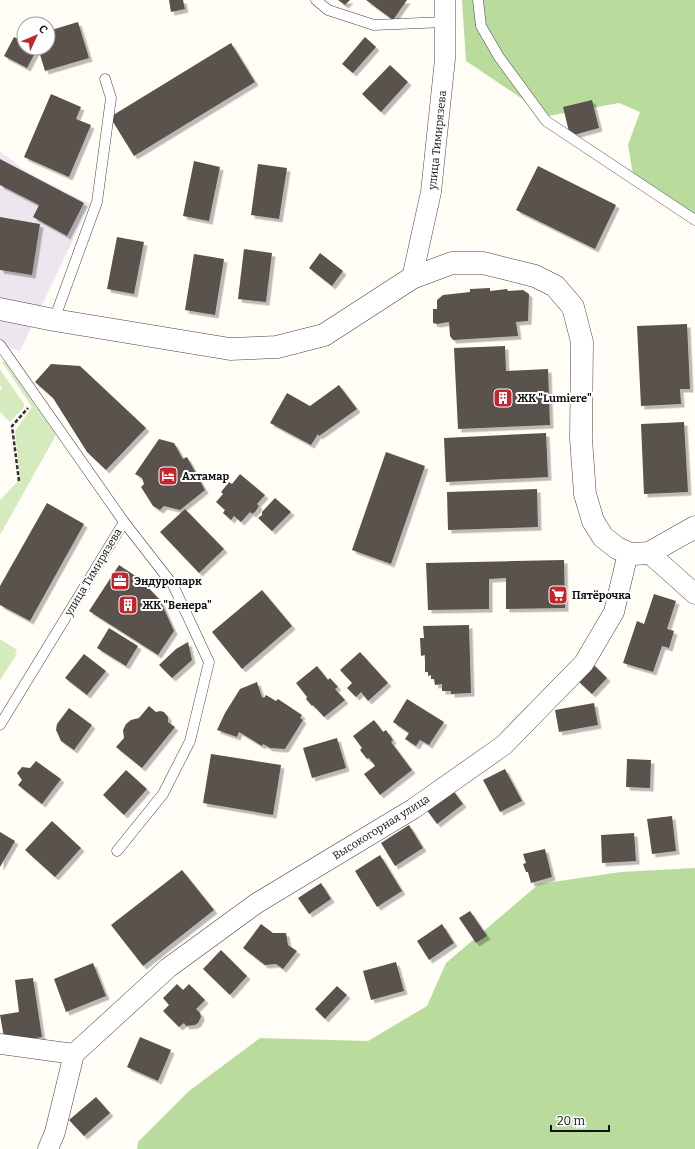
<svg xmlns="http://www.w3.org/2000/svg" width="695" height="1149" font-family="Bitter,serif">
<defs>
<filter id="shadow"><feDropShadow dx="3.5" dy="3.5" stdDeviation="0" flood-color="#0004"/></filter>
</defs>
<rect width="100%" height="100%" fill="#fffdf5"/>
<polygon fill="#eee6ef" points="0,151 27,172 90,204 20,351 0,345"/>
<g fill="#d5ebbd">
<polygon points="5,361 56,435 0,535 0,500 20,479 15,431 32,407 2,362"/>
<polygon points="0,369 24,404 24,407 10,422 0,412 0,390 2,388 0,385"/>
<polygon points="0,639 17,650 15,653 17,654 0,680"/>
</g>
<g fill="#b9dc9c">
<polygon points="462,0 695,0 695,217 633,174 628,145 640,112 619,103 548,116 466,61"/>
<polygon points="695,868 695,1149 137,1149 138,1142 189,1091 260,1038 368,1041 427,1006 446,963 539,884 621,872"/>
</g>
<g fill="#5a524d" filter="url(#shadow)">
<polygon points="169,0 183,0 185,9 171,12"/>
<polygon points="338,0 350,0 345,5"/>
<polygon points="366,0 407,0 393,20"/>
<polygon points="78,22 89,58 45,71 38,48 48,48 48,31"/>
<polygon points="14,37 24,42 24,48 37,49 27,68 4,56"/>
<polygon points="365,37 376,47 353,73 342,64"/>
<polygon points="231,43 255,82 134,156 110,117"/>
<polygon points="390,65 408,82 381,112 362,94"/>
<polygon points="51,94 81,107 76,119 91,125 69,177 24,157"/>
<polygon points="592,100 599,128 570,136 563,107"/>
<polygon points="0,159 84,203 67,236 33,217 39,205 0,185"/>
<polygon points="194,161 220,167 209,221 183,216"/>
<polygon points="258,164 287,168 279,219 251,215"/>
<polygon points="538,166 616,205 595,249 516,210"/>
<polygon points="0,217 40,224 32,275 0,270"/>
<polygon points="117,237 144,242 134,294 107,289"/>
<polygon points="244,249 272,253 266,302 238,299"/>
<polygon points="320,253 343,271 332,286 309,268"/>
<polygon points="194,254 224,259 215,315 185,310"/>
<polygon points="490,288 490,291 507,289 508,291 523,290 529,294 528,321 516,322 518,336 453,340 450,336 449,322 437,324 433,323 433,309 437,309 437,300 443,295 470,292 470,289"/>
<polygon points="687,324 690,389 680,389 681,404 641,406 637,326"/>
<polygon points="505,346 506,371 548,369 550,425 458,429 454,348"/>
<polygon points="51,364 80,366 146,428 106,470 87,452 53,398 35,382"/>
<polygon points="339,385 357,409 319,436 318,434 311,445 270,423 287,393 310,406"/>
<polygon points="684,422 688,492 644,494 641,424"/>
<polygon points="546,433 548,477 446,482 444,438"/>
<polygon points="159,439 174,443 183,459 187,457 205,490 180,510 164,506 160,510 153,506 141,487 144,484 142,478 135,474"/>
<polygon points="386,452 425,466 391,564 352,550"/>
<polygon points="240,474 265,495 257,504 259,506 255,512 252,514 250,512 241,522 234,516 231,520 223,513 225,510 216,502 223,494 221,492 229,482 232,484"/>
<polygon points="537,489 538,527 448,530 447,492"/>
<polygon points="275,498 291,512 272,531 258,518 262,515 262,512"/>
<polygon points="47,503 84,524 30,621 0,605 0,586"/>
<polygon points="185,509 224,549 199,573 160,532"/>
<polygon points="564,560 565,608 506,609 506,578 489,579 489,609 428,610 426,563"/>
<polygon points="119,565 140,579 160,600 174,631 158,655 89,611"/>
<polygon points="262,590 292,626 242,669 212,632"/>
<polygon points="654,594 676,601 667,629 674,631 669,648 662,646 653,672 623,663 637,621 644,624"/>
<polygon points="469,625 471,693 451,694 451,691 442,691 442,684 435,685 434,679 431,679 431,675 428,676 428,672 425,672 425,655 421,656 420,638 424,638 423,626"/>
<polygon points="109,628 138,646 126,666 97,648"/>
<polygon points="188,642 192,660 172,678 159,665 176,649"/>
<polygon points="360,652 388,683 368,701 361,692 356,697 347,688 352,683 340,670"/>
<polygon points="84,654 106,671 87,695 65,678"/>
<polygon points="593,664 607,678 592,694 578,681"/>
<polygon points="317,666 328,680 330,678 338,687 335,689 345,700 324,717 313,705 312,706 306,699 307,697 296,683"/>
<polygon points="257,682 262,697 264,698 266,695 276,701 278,699 302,715 300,718 303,720 285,749 270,748 263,744 262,746 239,732 237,737 217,730 225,713 240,689"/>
<polygon points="407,699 444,722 429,745 420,740 416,746 405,739 409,733 393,722"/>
<polygon points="594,703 598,725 559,732 555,710"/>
<polygon points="149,706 156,712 160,711 164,712 168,717 168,722 175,727 142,768 116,747 124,738 123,730 126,724 131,720 139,718"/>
<polygon points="69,708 92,725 74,750 61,741 56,730 57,724"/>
<polygon points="374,720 383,732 386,730 393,740 391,742 412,770 380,795 364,774 375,766 369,758 367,759 360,750 362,748 353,736"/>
<polygon points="337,738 346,768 312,778 303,748"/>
<polygon points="211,754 281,765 273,815 203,803"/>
<polygon points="627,759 651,760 650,788 626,787"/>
<polygon points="36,761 61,779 42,804 18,785 22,780 17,773 22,767 30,768"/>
<polygon points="505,769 522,801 500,812 483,780"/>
<polygon points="126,770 147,789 124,815 103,795"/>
<polygon points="452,789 463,804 437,824 426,809"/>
<polygon points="672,816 676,851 652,854 647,819"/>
<polygon points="52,821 81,848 55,877 25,850"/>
<polygon points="409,825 423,848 395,866 381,843"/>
<polygon points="0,832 15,841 0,867"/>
<polygon points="634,833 636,861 602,863 601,835"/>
<polygon points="545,849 552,877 531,883 528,872 526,872 523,864 526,863 523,854"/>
<polygon points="380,855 402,891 377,907 355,871"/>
<polygon points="182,870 214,910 143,966 111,925"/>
<polygon points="321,883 331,899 309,914 298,898"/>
<polygon points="470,911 487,936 476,943 459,918"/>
<polygon points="261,924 273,933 286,933 288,945 297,951 283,969 276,964 265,965 243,948"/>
<polygon points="442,924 454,943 429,960 417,941"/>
<polygon points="221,950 247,976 230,995 203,969"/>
<polygon points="396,962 404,991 371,1000 363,971"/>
<polygon points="93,963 106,996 66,1012 54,979"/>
<polygon points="33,978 42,1037 5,1043 0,1015 19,1012 15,980"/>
<polygon points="177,984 183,990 189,984 205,1000 196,1009 200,1013 201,1017 198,1023 195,1025 186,1026 184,1023 179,1027 163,1011 169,1005 163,998"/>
<polygon points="337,986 347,995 325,1019 315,1009"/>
<polygon points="140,1037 171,1050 158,1081 127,1067"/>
<polygon points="96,1097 110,1113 84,1136 69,1120"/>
</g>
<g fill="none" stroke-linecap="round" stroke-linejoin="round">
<defs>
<g id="service">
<polyline points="316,0 328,10 374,25 445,22"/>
<polyline points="478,0 481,26 499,57 546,121 695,220"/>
<polyline points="54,320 97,202 111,98 105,79"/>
<polyline points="0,345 124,522 0,725"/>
<polyline points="117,851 163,794 190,741 209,662 173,585 124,522"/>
</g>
<g id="minor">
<polyline points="412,278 431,192 445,59 445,0"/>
<polyline points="649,553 695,594"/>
<polyline points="0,1044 74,1054"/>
<polyline points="48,1149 55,1132 74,1054 168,968 257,903 413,809 504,745 584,663 614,612 628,553"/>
</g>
<polyline id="tertiary" points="0,309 54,320 230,349 277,347 324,335 412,278 452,263 483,263 535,276 555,286 573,307 582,342 581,439 585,494 593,521 603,537 617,548 628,553 633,554 649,553 695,527"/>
</defs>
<use href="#service" stroke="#444" stroke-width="11"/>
<use href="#minor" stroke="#444" stroke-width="21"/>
<use href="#tertiary" stroke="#444" stroke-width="23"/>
<polyline stroke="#333" stroke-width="2.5" stroke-dasharray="4 2" stroke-linecap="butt" points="19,481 12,426 28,408"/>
<use href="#service" stroke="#fff" stroke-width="10"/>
<use href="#minor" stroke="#fff" stroke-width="20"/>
<use href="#tertiary" stroke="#fff" stroke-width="22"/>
</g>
<defs>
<symbol id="building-square" viewBox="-11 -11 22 22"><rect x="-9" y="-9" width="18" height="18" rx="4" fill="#c4262e" stroke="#fff"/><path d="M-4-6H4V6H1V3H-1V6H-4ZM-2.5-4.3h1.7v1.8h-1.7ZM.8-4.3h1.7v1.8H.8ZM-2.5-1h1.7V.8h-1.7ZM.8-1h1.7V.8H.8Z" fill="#fff"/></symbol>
<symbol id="hotel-square" viewBox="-11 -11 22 22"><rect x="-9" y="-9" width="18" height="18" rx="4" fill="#c4262e" stroke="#fff"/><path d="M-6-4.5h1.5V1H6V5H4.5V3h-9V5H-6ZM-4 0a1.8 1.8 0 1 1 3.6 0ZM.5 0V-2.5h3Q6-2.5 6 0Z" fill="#fff"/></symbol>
<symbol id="office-square" viewBox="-11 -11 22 22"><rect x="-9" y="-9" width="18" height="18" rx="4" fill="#c4262e" stroke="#fff"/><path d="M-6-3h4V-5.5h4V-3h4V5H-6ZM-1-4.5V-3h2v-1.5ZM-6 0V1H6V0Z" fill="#fff"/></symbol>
<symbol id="supermarket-square" viewBox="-11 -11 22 22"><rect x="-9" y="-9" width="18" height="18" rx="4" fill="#c4262e" stroke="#fff"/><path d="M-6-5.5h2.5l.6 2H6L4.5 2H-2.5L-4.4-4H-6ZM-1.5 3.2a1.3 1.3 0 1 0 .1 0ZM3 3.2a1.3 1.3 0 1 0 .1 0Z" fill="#fff"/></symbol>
</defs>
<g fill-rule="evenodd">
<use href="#building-square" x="492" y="387" width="22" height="22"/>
<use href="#hotel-square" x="157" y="465" width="22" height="22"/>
<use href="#office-square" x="109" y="570" width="22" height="22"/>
<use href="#supermarket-square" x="547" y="584" width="22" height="22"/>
<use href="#building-square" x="117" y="594" width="22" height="22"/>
</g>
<g text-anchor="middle" stroke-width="4" stroke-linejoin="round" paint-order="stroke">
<g font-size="11" fill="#111" stroke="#fff">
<text transform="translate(437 140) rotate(-84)" y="4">улица Тимирязева</text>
<text transform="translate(93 572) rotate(-59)" y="4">улица Тимирязева</text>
<text transform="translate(381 827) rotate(-32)" y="4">Высокогорная улица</text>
</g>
<g font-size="11" font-weight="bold" fill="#111" stroke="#fff" text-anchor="start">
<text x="517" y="402">ЖК "Lumiere"</text>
<text x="182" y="480">Ахтамар</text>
<text x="134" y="585">Эндуропарк</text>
<text x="572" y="599">Пятёрочка</text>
<text x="142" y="609">ЖК "Венера"</text>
</g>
</g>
<g transform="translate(36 36) rotate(46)"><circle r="19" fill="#ffffff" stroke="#a0a0a0"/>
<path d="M0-3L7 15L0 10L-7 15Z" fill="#c4262e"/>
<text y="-6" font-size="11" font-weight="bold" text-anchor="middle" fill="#111111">С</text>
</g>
<path d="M551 1125v6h58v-6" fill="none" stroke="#111111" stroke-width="2"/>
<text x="557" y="1125" font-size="12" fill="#111111" stroke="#ffffff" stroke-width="3" paint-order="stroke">20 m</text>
</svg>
